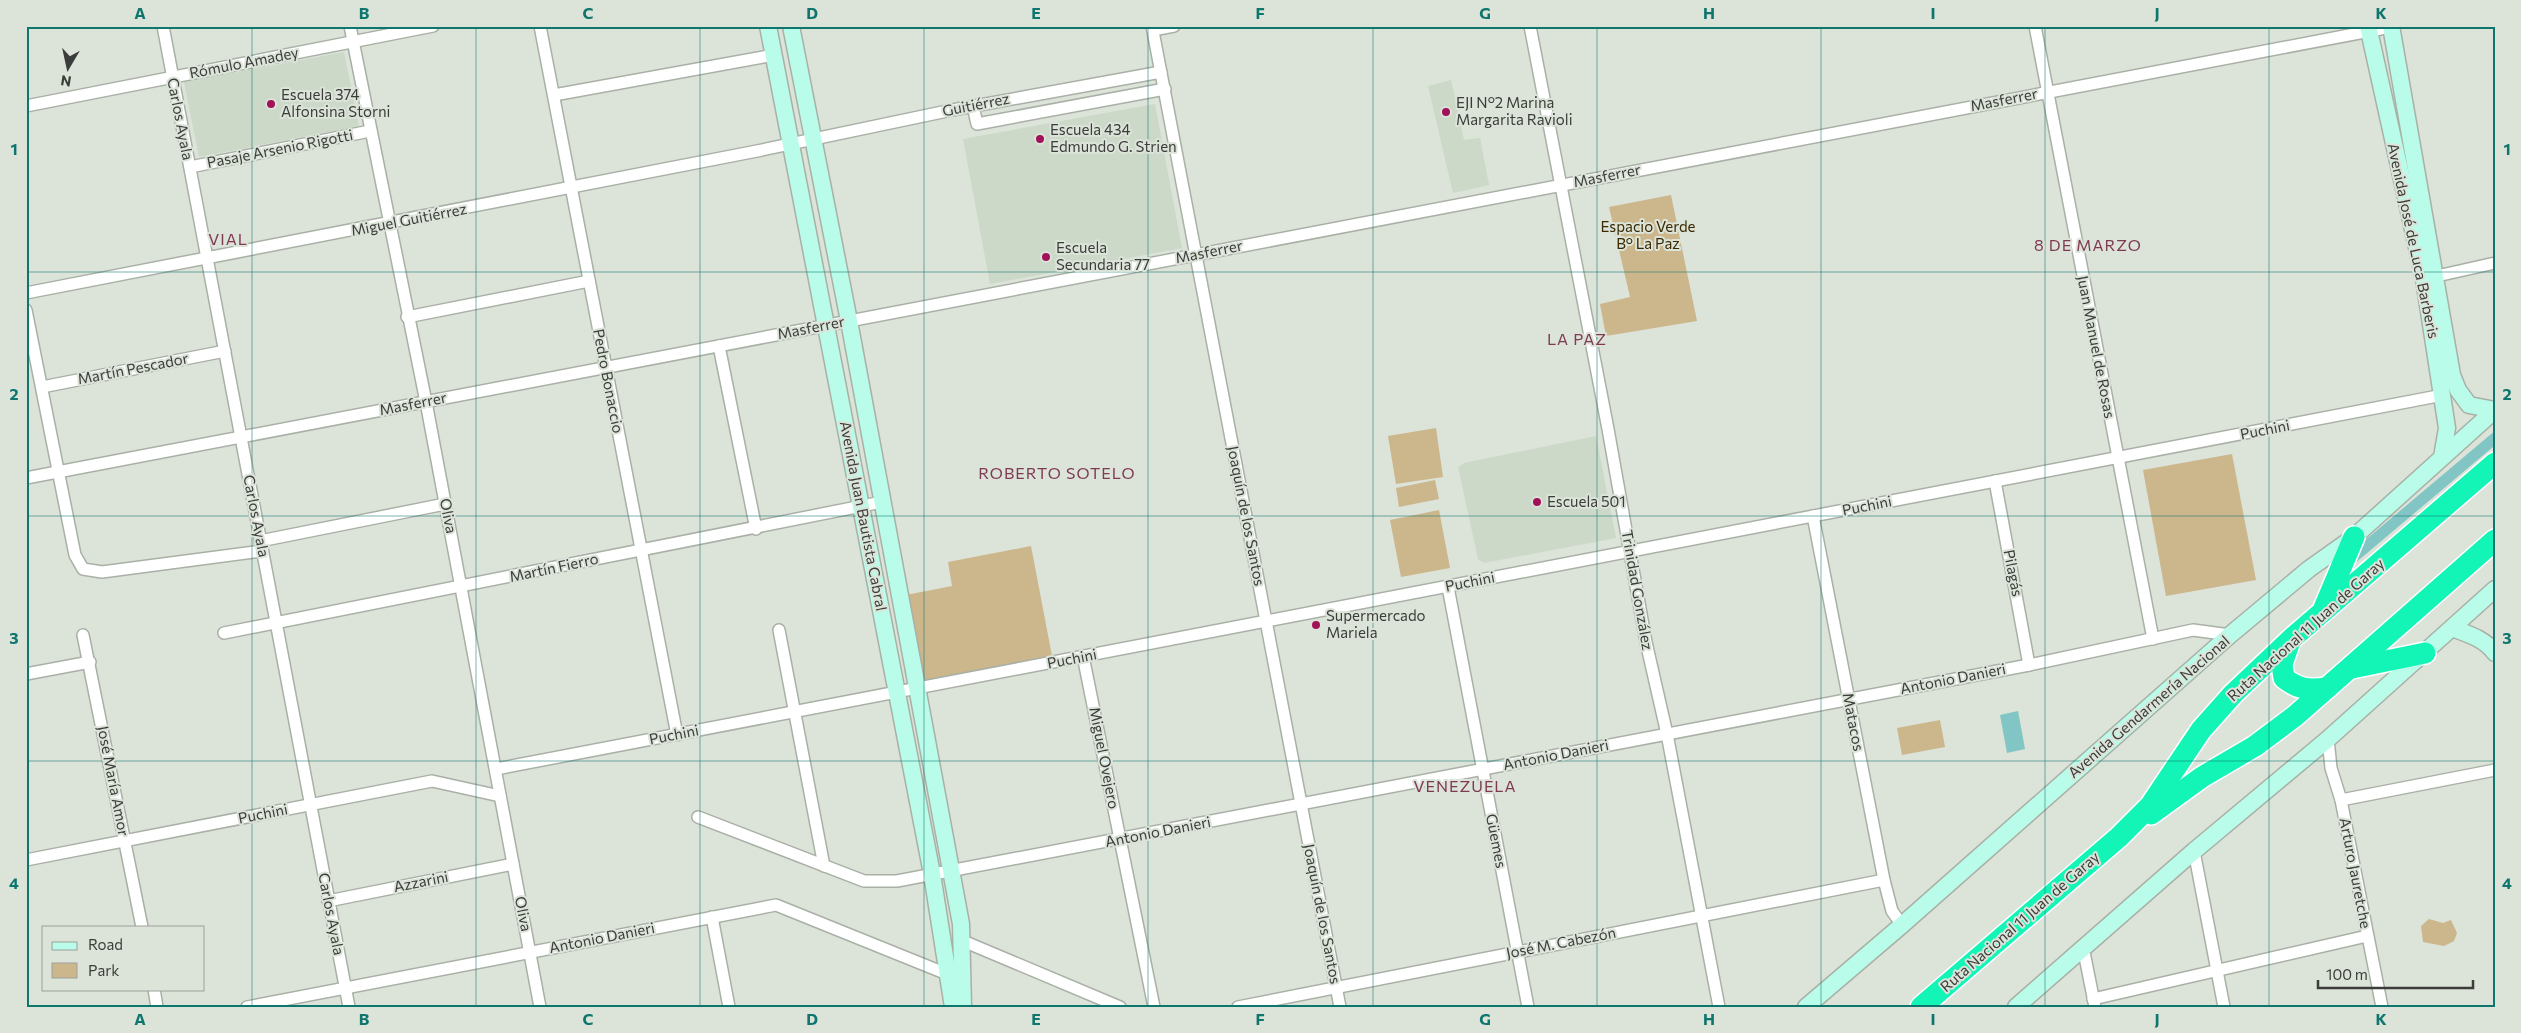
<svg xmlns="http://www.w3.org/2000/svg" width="2521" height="1033" font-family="Commissioner,sans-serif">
<rect width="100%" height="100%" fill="#dce3d9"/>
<g fill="#ccd8c8">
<polygon points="344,52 359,126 199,157 184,82"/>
<polygon points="1451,80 1464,140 1480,138 1489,185 1453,193 1428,86"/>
<polygon points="1155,104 1182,248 990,284 963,139"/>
<polygon points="1596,436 1616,538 1484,563 1478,559 1458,467 1464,463"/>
</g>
<g fill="#ccb68c">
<polygon points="1671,195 1697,321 1606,336 1600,304 1630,297 1609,207"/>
<polygon points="1436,428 1443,477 1396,484 1388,436"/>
<polygon points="2232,454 2256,580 2166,596 2143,470"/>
<polygon points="1435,480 1439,499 1399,507 1396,488"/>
<polygon points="1439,510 1450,568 1401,577 1390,520"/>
<polygon points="1031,546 1052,656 923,681 906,595 952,586 948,562"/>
<polygon points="1940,720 1945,747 1902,755 1897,728"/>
<polygon points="2429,919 2443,923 2451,920 2457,933 2454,941 2444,946 2423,942 2421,926"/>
</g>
<polygon fill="#81c5c4" points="2018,711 2025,749 2007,753 2000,715"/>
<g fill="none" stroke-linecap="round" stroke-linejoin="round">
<polyline stroke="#81c5c4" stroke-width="11" points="2349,561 2495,438"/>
<defs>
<g id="street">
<polyline points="163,26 349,1007"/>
<polyline points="350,26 426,402 540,1007"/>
<polyline points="540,26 677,735"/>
<polyline points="1152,26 1340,1007"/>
<polyline points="1530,26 1608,429 1646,642 1667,734 1719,1007"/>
<polyline points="2035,26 2153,639"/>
<polyline points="1153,30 1174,26"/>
<polyline points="554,95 774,55"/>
<polyline points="26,106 433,26"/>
<polyline points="973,106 977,124 1165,89"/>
<polyline points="190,167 370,131"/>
<polyline points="2428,278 2495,263"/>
<polyline points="26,293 757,151 952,110 1161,72"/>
<polyline points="26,310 75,555 83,569 102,572 262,551"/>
<polyline points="407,317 589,281"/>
<polyline points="719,346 756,529"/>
<polyline points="42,387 225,351"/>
<polyline points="26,478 2391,27"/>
<polyline points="1995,481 2029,665"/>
<polyline points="1813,516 1884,880 1892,911 1902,925"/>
<polyline points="260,541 445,504"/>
<polyline points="1448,587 1528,1007"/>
<polyline points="779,630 824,866"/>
<polyline points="224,633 882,502"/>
<polyline points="83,635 142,927"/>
<polyline points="1083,656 1154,1007"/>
<polyline points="26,674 90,662"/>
<polyline points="2328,739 2331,768 2341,800 2382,1007"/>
<polyline points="496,769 2443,395"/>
<polyline points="2341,800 2495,770"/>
<polyline points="698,817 864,881 897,881 2029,665 2193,630 2230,635"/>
<polyline points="2194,851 2224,1007"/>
<polyline points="26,860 432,781 500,796"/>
<polyline points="328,901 513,864"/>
<polyline points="712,917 729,1007"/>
<polyline points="963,941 1120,1007"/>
<polyline points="2083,947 2095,1007"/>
<polyline points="154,989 157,1007"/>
<polyline points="2093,999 2367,936"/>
<polyline points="247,1007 776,905 947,974"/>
<polyline points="1238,1007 1884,880"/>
</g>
<g id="secondary">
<polyline points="768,26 932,874 953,1007"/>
<polyline points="791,26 849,321 961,924 963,1007"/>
<polyline points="2368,26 2424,279 2447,428 2442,457"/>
<polyline points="2391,26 2452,375 2458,390 2469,405 2495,410"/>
<path d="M2452,628C2468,634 2485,639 2495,653"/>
<polyline points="1806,1007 1902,925 2230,635 2309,569 2354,537 2495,410"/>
<polyline points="2016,1007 2194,851 2328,739 2495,589"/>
</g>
<g id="highway">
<polyline points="2324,608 2354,537"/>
<path d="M2290,641L2282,664L2284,678C2299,690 2309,690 2327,688"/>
<polyline points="2352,668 2425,653"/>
<polyline points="2151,814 2202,777 2255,746 2295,716 2495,540"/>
<polyline points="1921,1007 2119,837 2150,806 2201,730 2233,694 2290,640 2495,463"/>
</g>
</defs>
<use href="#street" stroke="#a9b0a6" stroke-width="14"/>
<use href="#secondary" stroke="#a9b0a6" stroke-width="19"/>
<use href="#highway" stroke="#fff" stroke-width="24"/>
<use href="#street" stroke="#fff" stroke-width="11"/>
<use href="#secondary" stroke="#b8fce9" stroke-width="16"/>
<use href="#highway" stroke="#13f5b7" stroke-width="21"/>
</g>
<path fill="none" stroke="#0f766e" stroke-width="1" stroke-opacity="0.55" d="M252,26V1007M476,26V1007M700,26V1007M924,26V1007M1148,26V1007M1373,26V1007M1597,26V1007M1821,26V1007M2045,26V1007M2269,26V1007M26,272H2495M26,516H2495M26,761H2495"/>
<g fill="#a11258" stroke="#dce3d9" stroke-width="2">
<circle cx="271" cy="104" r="5"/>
<circle cx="1446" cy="112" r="5"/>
<circle cx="1040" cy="139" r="5"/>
<circle cx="1046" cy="257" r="5"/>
<circle cx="1537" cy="502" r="5"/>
<circle cx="1316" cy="625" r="5"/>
</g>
<g text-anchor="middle" stroke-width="4" stroke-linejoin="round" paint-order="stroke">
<g font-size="15" fill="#3a3d39" stroke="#dce3d9">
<text transform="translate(244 63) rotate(-11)" y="5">Rómulo Amadey</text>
<text transform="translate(2004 100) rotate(-11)" y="5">Masferrer</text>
<text transform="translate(976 105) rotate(-11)" y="5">Guitiérrez</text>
<text transform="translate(180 119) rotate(79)" y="5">Carlos Ayala</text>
<text transform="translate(280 149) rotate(-11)" y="5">Pasaje Arsenio Rigotti</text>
<text transform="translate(1607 176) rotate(-11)" y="5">Masferrer</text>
<text transform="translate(409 220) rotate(-11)" y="5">Miguel Guitiérrez</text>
<text transform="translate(2413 241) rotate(78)" y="5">Avenida José de Luca Barberis</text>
<text transform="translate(1209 252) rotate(-11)" y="5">Masferrer</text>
<text transform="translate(811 328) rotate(-11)" y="5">Masferrer</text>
<text transform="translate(2096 347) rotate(79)" y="5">Juan Manuel de Rosas</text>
<text transform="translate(133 369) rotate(-11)" y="5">Martín Pescador</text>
<text transform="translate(608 381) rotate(79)" y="5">Pedro Bonaccio</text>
<text transform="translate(413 404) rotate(-11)" y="5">Masferrer</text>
<text transform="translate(2265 430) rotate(-11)" y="5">Puchini</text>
<text transform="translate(1867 506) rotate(-11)" y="5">Puchini</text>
<text transform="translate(256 516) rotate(79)" y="5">Carlos Ayala</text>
<text transform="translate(448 516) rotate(79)" y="5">Oliva</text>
<text transform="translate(863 516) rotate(79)" y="5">Avenida Juan Bautista Cabral</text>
<text transform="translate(1246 516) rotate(79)" y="5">Joaquín de los Santos</text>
<text transform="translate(554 568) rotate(-12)" y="5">Martín Fierro</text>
<text transform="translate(2013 573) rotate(79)" y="5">Pilagás</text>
<text transform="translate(1470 582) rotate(-11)" y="5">Puchini</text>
<text transform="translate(1637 590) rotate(80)" y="5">Trinidad González</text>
<text transform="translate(2306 630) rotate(-42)" y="5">Ruta Nacional 11 Juan de Garay</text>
<text transform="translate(1072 659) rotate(-11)" y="5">Puchini</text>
<text transform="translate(1953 679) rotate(-11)" y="5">Antonio Danieri</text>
<text transform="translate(2149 707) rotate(-41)" y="5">Avenida Gendarmería Nacional</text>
<text transform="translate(1853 722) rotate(79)" y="5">Matacos</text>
<text transform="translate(674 735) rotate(-11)" y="5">Puchini</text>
<text transform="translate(1556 755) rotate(-11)" y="5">Antonio Danieri</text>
<text transform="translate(1104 758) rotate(79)" y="5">Miguel Ovejero</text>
<text transform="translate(113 781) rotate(79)" y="5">José María Amor</text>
<text transform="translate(263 814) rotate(-11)" y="5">Puchini</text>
<text transform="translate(1158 832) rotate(-11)" y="5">Antonio Danieri</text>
<text transform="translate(1496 841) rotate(79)" y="5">Güemes</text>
<text transform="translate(2355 873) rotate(79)" y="5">Arturo Jauretche</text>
<text transform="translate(421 882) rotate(-11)" y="5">Azzarini</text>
<text transform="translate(331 914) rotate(79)" y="5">Carlos Ayala</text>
<text transform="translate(523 914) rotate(79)" y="5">Oliva</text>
<text transform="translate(1322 914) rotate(79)" y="5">Joaquín de los Santos</text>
<text transform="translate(2020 922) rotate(-41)" y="5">Ruta Nacional 11 Juan de Garay</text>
<text transform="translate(602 938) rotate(-11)" y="5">Antonio Danieri</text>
<text transform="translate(1561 943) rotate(-11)" y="5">José M. Cabezón</text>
</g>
<g font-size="15" fill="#3a3d39" stroke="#dce3d9" text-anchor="start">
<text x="281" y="100">Escuela 374<tspan x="281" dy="17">Alfonsina Storni</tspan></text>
<text x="1456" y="108">EJI N°2 Marina<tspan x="1456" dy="17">Margarita Ravioli</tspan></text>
<text x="1050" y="135">Escuela 434<tspan x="1050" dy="17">Edmundo G. Strien</tspan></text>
<text x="1056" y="253">Escuela<tspan x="1056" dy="17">Secundaria 77</tspan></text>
<text x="1547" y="507">Escuela 501</text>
<text x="1326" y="621">Supermercado<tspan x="1326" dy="17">Mariela</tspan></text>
</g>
<g font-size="15" fill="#3a2901" stroke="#dce3d9">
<text x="1648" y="232">Espacio Verde<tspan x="1648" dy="17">B° La Paz</tspan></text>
</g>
<g font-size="16" letter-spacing="1" fill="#7f3a53" stroke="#dce3d9">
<text x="228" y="245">VIAL</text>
<text x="2088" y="251">8 DE MARZO</text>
<text x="1577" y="345">LA PAZ</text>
<text x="1057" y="479">ROBERTO SOTELO</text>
<text x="1465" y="792">VENEZUELA</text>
</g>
</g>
<rect width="2521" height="1033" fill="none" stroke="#dce3d9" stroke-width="55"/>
<rect x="42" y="926" width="162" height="65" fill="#dce3d9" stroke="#9ba199"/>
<rect x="52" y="942" width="25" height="8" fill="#b8fce9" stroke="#9ba199"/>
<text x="88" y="950" font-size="15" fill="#3a3d39">Road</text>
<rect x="52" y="963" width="25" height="15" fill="#ccb68c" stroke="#9ba199"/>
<text x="88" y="976" font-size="15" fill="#3a3d39">Park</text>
<g transform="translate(68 68) rotate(189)" stroke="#dce3d9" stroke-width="4" paint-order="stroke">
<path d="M0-4L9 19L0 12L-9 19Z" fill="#3a3d39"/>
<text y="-8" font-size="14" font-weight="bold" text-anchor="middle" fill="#3a3d39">N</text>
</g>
<path d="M2318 980v8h155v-8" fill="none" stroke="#3a3d39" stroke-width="2.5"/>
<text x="2326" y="980" font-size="15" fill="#3a3d39" stroke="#dce3d9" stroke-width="4" paint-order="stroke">100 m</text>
<rect x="28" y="28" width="2466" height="978" fill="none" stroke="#0f766e" stroke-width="2"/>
<g font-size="16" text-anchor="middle" font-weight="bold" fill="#0f766e">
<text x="140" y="19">A</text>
<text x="364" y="19">B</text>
<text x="588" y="19">C</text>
<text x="812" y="19">D</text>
<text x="1036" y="19">E</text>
<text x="1260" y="19">F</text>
<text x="1485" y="19">G</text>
<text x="1709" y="19">H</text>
<text x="1933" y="19">I</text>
<text x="2157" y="19">J</text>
<text x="2381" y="19">K</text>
<text x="14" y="155">1</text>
<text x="2507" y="155">1</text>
<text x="14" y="400">2</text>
<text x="2507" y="400">2</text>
<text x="14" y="644">3</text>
<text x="2507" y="644">3</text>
<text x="14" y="889">4</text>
<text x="2507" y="889">4</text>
<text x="140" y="1025">A</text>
<text x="364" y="1025">B</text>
<text x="588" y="1025">C</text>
<text x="812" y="1025">D</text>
<text x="1036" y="1025">E</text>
<text x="1260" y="1025">F</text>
<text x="1485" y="1025">G</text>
<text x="1709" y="1025">H</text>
<text x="1933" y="1025">I</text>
<text x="2157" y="1025">J</text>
<text x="2381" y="1025">K</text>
</g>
</svg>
